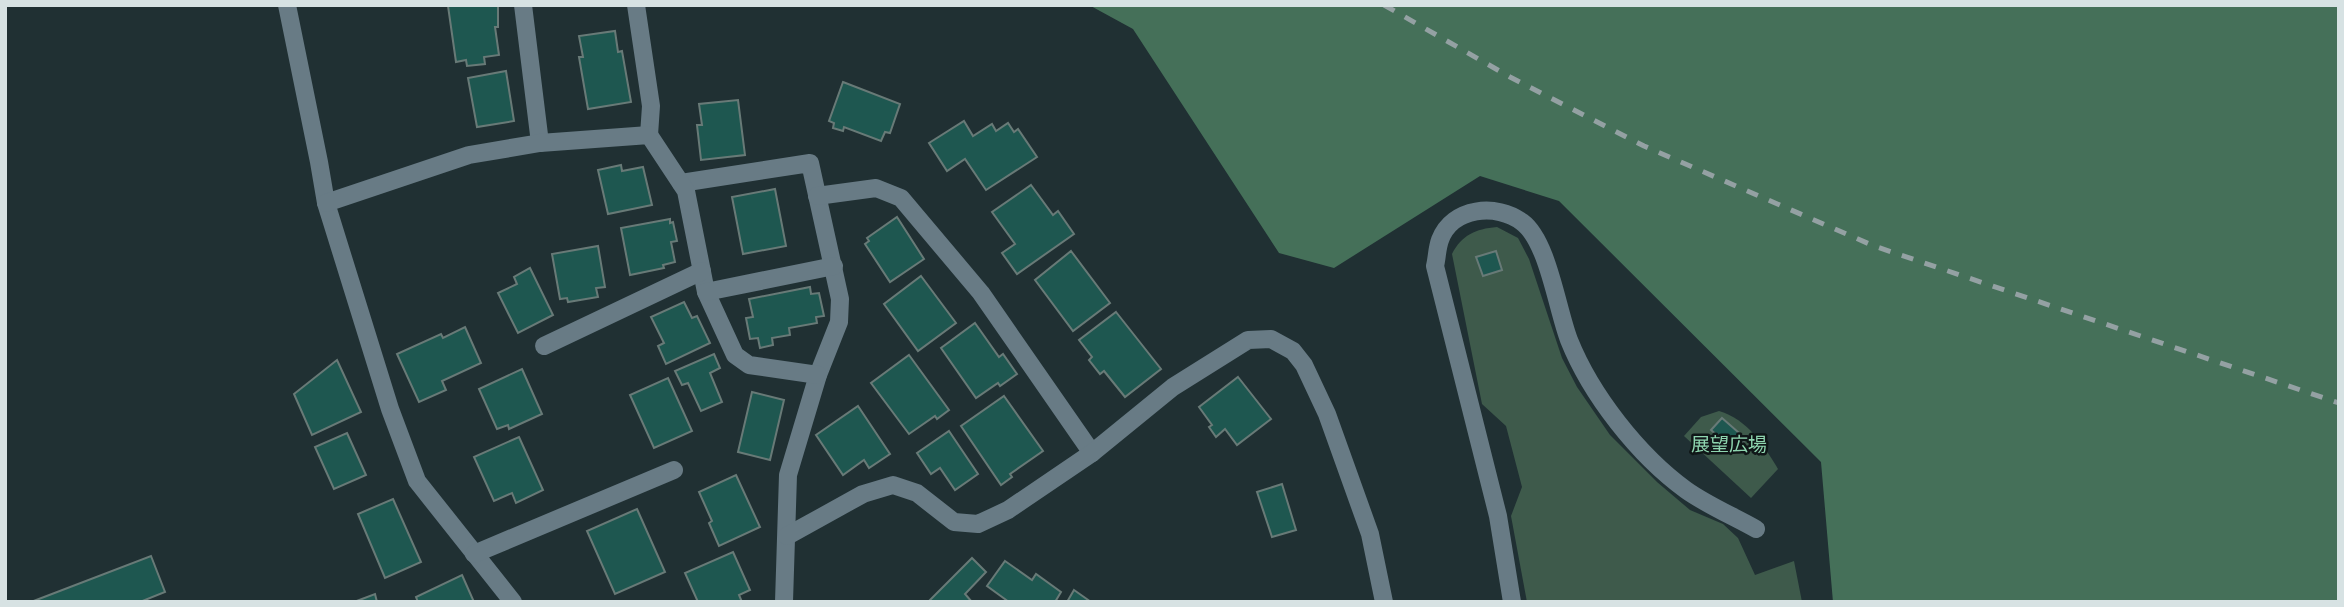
<svg xmlns="http://www.w3.org/2000/svg" width="2344" height="607" font-family="'Titillium Web','Noto Sans JP',sans-serif">
<rect width="100%" height="100%" fill="#203033"/>
<g fill="#3e5a4b">
<path d="M1497,227L1518,238L1529,259L1562,358L1577,387L1610,435L1657,482L1690,510L1723,524L1738,538L1755,575L1794,561L1802,602H1527L1511,516L1522,487L1506,426L1482,404L1452,254C1462,235 1475,229 1497,227Z"/>
<path d="M1719,411C1748,420 1763,444 1778,469L1751,498L1684,436L1701,417Z"/>
</g>
<polygon fill="#457059" points="1089,5 2339,5 2339,602 1833,602 1821,462 1559,201 1480,176 1334,268 1279,253 1133,29"/>
<g fill="#1e5750" stroke="#687a77" stroke-width="2">
<polygon points="498,5 498,27 495,27 499,55 484,57 485,64 467,66 466,60 456,62 448,6"/>
<polygon points="615,31 618,52 622,51 631,102 588,109 579,57 583,57 579,36"/>
<polygon points="506,71 514,121 477,127 468,78"/>
<polygon points="843,82 900,104 890,133 885,132 881,141 844,127 843,131 833,128 834,123 829,121"/>
<polygon points="738,100 745,155 701,160 697,125 702,125 699,104"/>
<polygon points="964,121 973,136 992,124 996,131 1008,123 1014,132 1018,129 1037,157 986,190 965,159 947,171 929,143"/>
<polygon points="621,165 622,171 643,167 652,205 608,214 598,170"/>
<polygon points="1031,185 1053,215 1058,211 1074,234 1017,274 1002,253 1015,244 992,212"/>
<polygon points="775,189 786,246 743,254 732,197"/>
<polygon points="897,217 924,259 890,282 865,244 869,241 867,238"/>
<polygon points="670,219 670,223 673,222 677,241 671,242 675,262 663,265 664,268 630,275 621,228"/>
<polygon points="598,246 605,287 596,288 598,297 568,302 567,298 560,299 552,254"/>
<polygon points="1071,251 1110,303 1073,331 1035,280"/>
<polygon points="1496,251 1502,270 1483,276 1476,257"/>
<polygon points="530,268 553,315 518,333 498,293 517,284 514,277"/>
<polygon points="921,276 956,323 918,351 884,304"/>
<polygon points="810,287 811,294 819,293 824,316 816,317 817,323 789,328 790,335 772,338 773,345 760,348 758,338 750,339 746,318 753,317 749,299"/>
<polygon points="684,302 692,318 697,316 710,343 666,364 658,346 664,343 651,317"/>
<polygon points="1116,312 1161,369 1125,397 1104,371 1100,374 1089,360 1092,357 1079,340"/>
<polygon points="975,323 999,357 1003,354 1017,374 1000,386 998,383 976,398 941,348"/>
<polygon points="465,327 481,363 442,381 446,390 419,402 397,354 441,334 443,338"/>
<polygon points="714,354 720,368 710,373 722,402 701,411 688,383 682,385 675,371"/>
<polygon points="909,355 949,410 937,419 935,416 909,434 871,383"/>
<polygon points="337,360 361,412 312,435 294,394"/>
<polygon points="522,369 542,414 509,429 508,425 497,429 479,389"/>
<polygon points="1238,377 1271,419 1237,445 1225,429 1216,437 1209,427 1212,425 1199,407"/>
<polygon points="668,378 692,431 654,448 630,395"/>
<polygon points="752,392 784,400 770,460 738,452"/>
<polygon points="1004,396 1043,451 1010,474 1012,477 1001,485 961,426"/>
<polygon points="858,406 890,454 869,468 864,460 843,475 816,435"/>
<polygon points="1722,418 1746,439 1735,451 1711,430"/>
<polygon points="949,431 978,474 955,490 940,468 931,474 917,453"/>
<polygon points="347,433 366,475 334,489 315,447"/>
<polygon points="519,437 543,490 516,503 512,493 494,501 474,457"/>
<polygon points="736,475 760,527 719,546 709,523 712,521 699,492"/>
<polygon points="1282,484 1296,530 1272,537 1257,492"/>
<polygon points="393,499 421,562 385,578 358,514"/>
<polygon points="637,509 665,572 615,594 587,531"/>
<polygon points="733,552 750,590 739,595 742,602 698,602 685,573"/>
<polygon points="151,556 165,592 140,602 31,602"/>
<polygon points="972,558 986,572 965,594 972,602 928,602"/>
<polygon points="1005,561 1032,580 1036,574 1061,592 1055,602 1009,602 987,586"/>
<polygon points="462,575 474,602 418,602 416,597"/>
<polygon points="1074,590 1091,602 1067,602"/>
<polygon points="375,594 377,602 354,602"/>
</g>
<g fill="none" stroke-linecap="round" stroke-linejoin="round">
<g stroke="#687b85" stroke-width="18">
<polyline points="287,5 319,162 326,203 390,409 417,481 513,602"/>
<polyline points="523,5 540,143"/>
<polyline points="636,5 651,106 649,135"/>
<polyline points="681,183 810,163 840,299 839,322 818,375 788,475 784,602"/>
<polyline points="817,196 876,188 901,198 981,293 1092,453"/>
<polyline points="326,203 469,155 540,143 649,135 686,191 706,292 735,355 749,365 818,375"/>
<polyline points="706,292 834,266"/>
<polyline points="544,346 702,271"/>
<polyline points="787,536 863,494 893,485 917,493 954,522 978,524 1008,510 1092,453 1173,387 1248,340 1271,339 1293,351 1304,365 1327,414 1370,534 1384,602"/>
<polyline points="474,554 674,470"/>
<path d="M1512,602L1498,516L1435,266C1437,258 1437,248 1440,240C1452,207 1497,203 1522,222C1548,241 1557,309 1569,340C1591,395 1638,455 1686,490C1707,505 1733,516 1756,529"/>
</g>
<polyline stroke="#94a1a3" stroke-width="5" stroke-dasharray="12 12" stroke-linecap="butt" points="1384,5 1510,77 1644,146 1874,246 2339,403"/>
</g>
<g text-anchor="middle" stroke-width="5" stroke-linejoin="round" paint-order="stroke">
<g font-size="19" fill="#8fd6b0" stroke="#101718">
<text x="1729" y="451">展望広場</text>
</g>
</g>
<rect width="2344" height="607" fill="none" stroke="#d7e2e3" stroke-width="14"/>
</svg>
